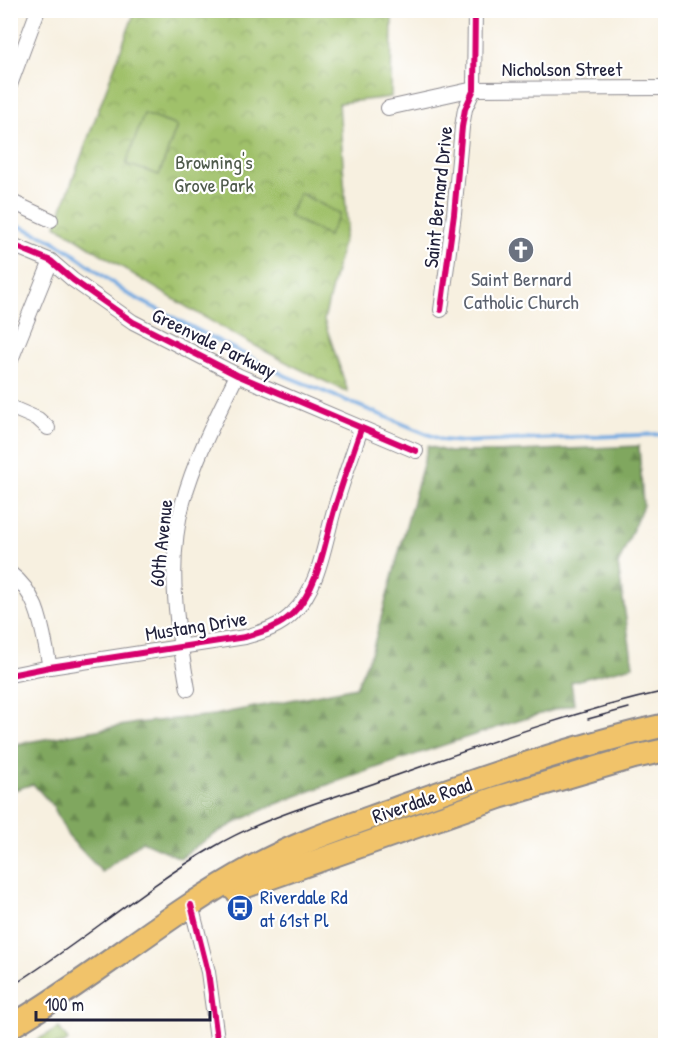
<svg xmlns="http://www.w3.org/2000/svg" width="676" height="1056" font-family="'Patrick Hand',sans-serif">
<defs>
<pattern id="grass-tufts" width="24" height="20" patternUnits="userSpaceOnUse" patternTransform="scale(1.5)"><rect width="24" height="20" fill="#a0c16a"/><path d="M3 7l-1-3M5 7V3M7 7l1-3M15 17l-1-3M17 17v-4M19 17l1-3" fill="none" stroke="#829c58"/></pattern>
<pattern id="forest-firs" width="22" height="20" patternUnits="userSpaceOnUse" patternTransform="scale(1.5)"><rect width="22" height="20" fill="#80a75e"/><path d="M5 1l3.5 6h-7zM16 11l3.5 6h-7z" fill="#68884f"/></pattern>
<pattern id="park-crowns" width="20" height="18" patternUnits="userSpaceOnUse" patternTransform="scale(1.5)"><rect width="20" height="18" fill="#a0c16a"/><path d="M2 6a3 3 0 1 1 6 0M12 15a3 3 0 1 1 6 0" fill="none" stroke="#829c58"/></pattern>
</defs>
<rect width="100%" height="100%" fill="#fff"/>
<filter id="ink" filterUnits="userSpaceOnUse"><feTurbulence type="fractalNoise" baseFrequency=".0167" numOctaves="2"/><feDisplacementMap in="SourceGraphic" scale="12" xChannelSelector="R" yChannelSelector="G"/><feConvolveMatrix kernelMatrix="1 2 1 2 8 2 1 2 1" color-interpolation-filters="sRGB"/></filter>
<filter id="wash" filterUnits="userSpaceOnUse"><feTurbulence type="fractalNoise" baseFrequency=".008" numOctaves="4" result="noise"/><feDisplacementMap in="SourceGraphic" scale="24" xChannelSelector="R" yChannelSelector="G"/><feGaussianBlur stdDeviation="1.35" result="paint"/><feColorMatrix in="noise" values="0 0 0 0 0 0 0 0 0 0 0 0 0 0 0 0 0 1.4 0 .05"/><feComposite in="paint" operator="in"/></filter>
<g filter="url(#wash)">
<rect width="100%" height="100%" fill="#f7f0e0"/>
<polygon fill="url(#grass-tufts)" stroke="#617252" stroke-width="1.5" points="59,1028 68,1040 63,1045 28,1045"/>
<path fill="url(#forest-firs)" stroke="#51644c" stroke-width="1.5" d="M428,446L449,452H494L639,446L643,505L618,565L633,666L571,682L574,704C505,724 437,747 370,770C302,794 238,813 180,858L142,841L102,872L68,836L53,806L33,784L11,791V745L137,723L214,715L356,687L372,651Z"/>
<path fill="url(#park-crowns)" stroke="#617252" stroke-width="1.5" d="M135,11H392L391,97L339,103L347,225L324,320L348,392C246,346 150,286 56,225Z"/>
<g fill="#a0c16a" stroke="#617252" stroke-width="1.5">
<polygon points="144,114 177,126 159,175 126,164"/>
<polygon points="300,193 340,214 328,236 289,216"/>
</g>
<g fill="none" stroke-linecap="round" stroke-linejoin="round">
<polyline stroke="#71a8e0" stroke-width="4" points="10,222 50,239 70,251 126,293 286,376 442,440 462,442 666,434"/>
</g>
</g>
<g filter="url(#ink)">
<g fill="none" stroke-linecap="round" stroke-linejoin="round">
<defs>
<g id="minor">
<polyline points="10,85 38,10"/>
<polyline points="388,108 474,89 666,88"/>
<polyline points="10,201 51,220"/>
<polyline points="10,244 51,261 73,280 133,322 237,375 416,451"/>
<polyline points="441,310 454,214 462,127 465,109 474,89 475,10"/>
<polyline points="10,362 51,261"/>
<polyline points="10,407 38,419 48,428"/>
<path d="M10,573C41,596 42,632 50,667"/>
<path d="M10,675L50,667L245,637C262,632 280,627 293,613C320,586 324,543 335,507C343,481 352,455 361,429"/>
<path d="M188,689C177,629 166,563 183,502C195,458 217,416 237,375"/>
<polyline points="191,905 208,972 218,1046"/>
</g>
<g id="primary">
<polyline points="235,890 499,797 634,757 666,750"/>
<path d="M10,1027C94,978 168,913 253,867C300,841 351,825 400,807C487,776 576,745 666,725"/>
</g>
</defs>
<use href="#minor" stroke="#8c898e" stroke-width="16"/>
<use href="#primary" stroke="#8c898e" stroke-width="26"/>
<use href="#minor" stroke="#fff" stroke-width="14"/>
<use href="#primary" stroke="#f1c36a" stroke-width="22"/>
<g stroke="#22223b" stroke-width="1.5">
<polyline points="588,719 629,708"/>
<path d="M10,987C80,944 141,889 212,848C267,815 329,800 389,778C480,746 570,712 666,691"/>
</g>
<defs>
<g id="cycleway">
<polyline points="10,244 51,261 73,280 133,322 237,375 416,451"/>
<polyline points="441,310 454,214 462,127 465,109 474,89 475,10"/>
<path d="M10,675L50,667L245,637C262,632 280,627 293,613C320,586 324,543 335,507C343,481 352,455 361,429"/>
<polyline points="191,905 208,972 218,1046"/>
</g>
</defs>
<use href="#cycleway" stroke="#fff" stroke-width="10"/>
<use href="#cycleway" stroke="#d6006c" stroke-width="6"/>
</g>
</g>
<defs>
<symbol id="church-disc" viewBox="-11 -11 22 22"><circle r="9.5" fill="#6b7280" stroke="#fff"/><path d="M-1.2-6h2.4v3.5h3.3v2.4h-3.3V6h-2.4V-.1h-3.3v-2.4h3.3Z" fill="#fff"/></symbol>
<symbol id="bus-disc" viewBox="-11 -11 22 22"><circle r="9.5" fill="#1a4fb4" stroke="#fff"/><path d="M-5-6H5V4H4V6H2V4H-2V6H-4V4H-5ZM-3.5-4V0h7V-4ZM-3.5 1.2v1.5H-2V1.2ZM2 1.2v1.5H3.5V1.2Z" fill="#fff"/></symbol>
</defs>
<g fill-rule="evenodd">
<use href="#church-disc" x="506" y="235" width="30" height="30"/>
<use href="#bus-disc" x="225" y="893" width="30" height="30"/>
</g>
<g text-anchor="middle" stroke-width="4.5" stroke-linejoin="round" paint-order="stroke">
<g font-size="20" fill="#22223b" stroke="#fff">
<text x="562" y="76">Nicholson Street</text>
<text transform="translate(438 197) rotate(-84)" y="7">Saint Bernard Drive</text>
<text transform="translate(214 343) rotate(26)" y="7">Greenvale Parkway</text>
<text transform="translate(161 543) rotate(-84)" y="7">60th Avenue</text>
<text transform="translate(196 626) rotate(-9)" y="7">Mustang Drive</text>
<text transform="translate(422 800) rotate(-19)" y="7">Riverdale Road</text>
</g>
<g font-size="20" fill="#4e5a4b" stroke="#fff">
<text x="214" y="169">Browning's<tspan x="214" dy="23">Grove Park</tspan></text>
</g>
<g font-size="20" fill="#5b616d" stroke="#fff">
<text x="521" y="286">Saint Bernard<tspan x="521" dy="23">Catholic Church</tspan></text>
</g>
<g font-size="20" fill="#164399" stroke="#fff" text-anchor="start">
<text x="260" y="904">Riverdale Rd<tspan x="260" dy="23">at 61st Pl</tspan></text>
</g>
</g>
<rect width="676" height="1056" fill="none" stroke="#fff" stroke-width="36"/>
<path d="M36 1011v9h174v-9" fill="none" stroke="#22223b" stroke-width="3"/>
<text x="45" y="1011" font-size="18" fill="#22223b" stroke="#ffffff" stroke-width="4.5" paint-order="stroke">100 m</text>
</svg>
